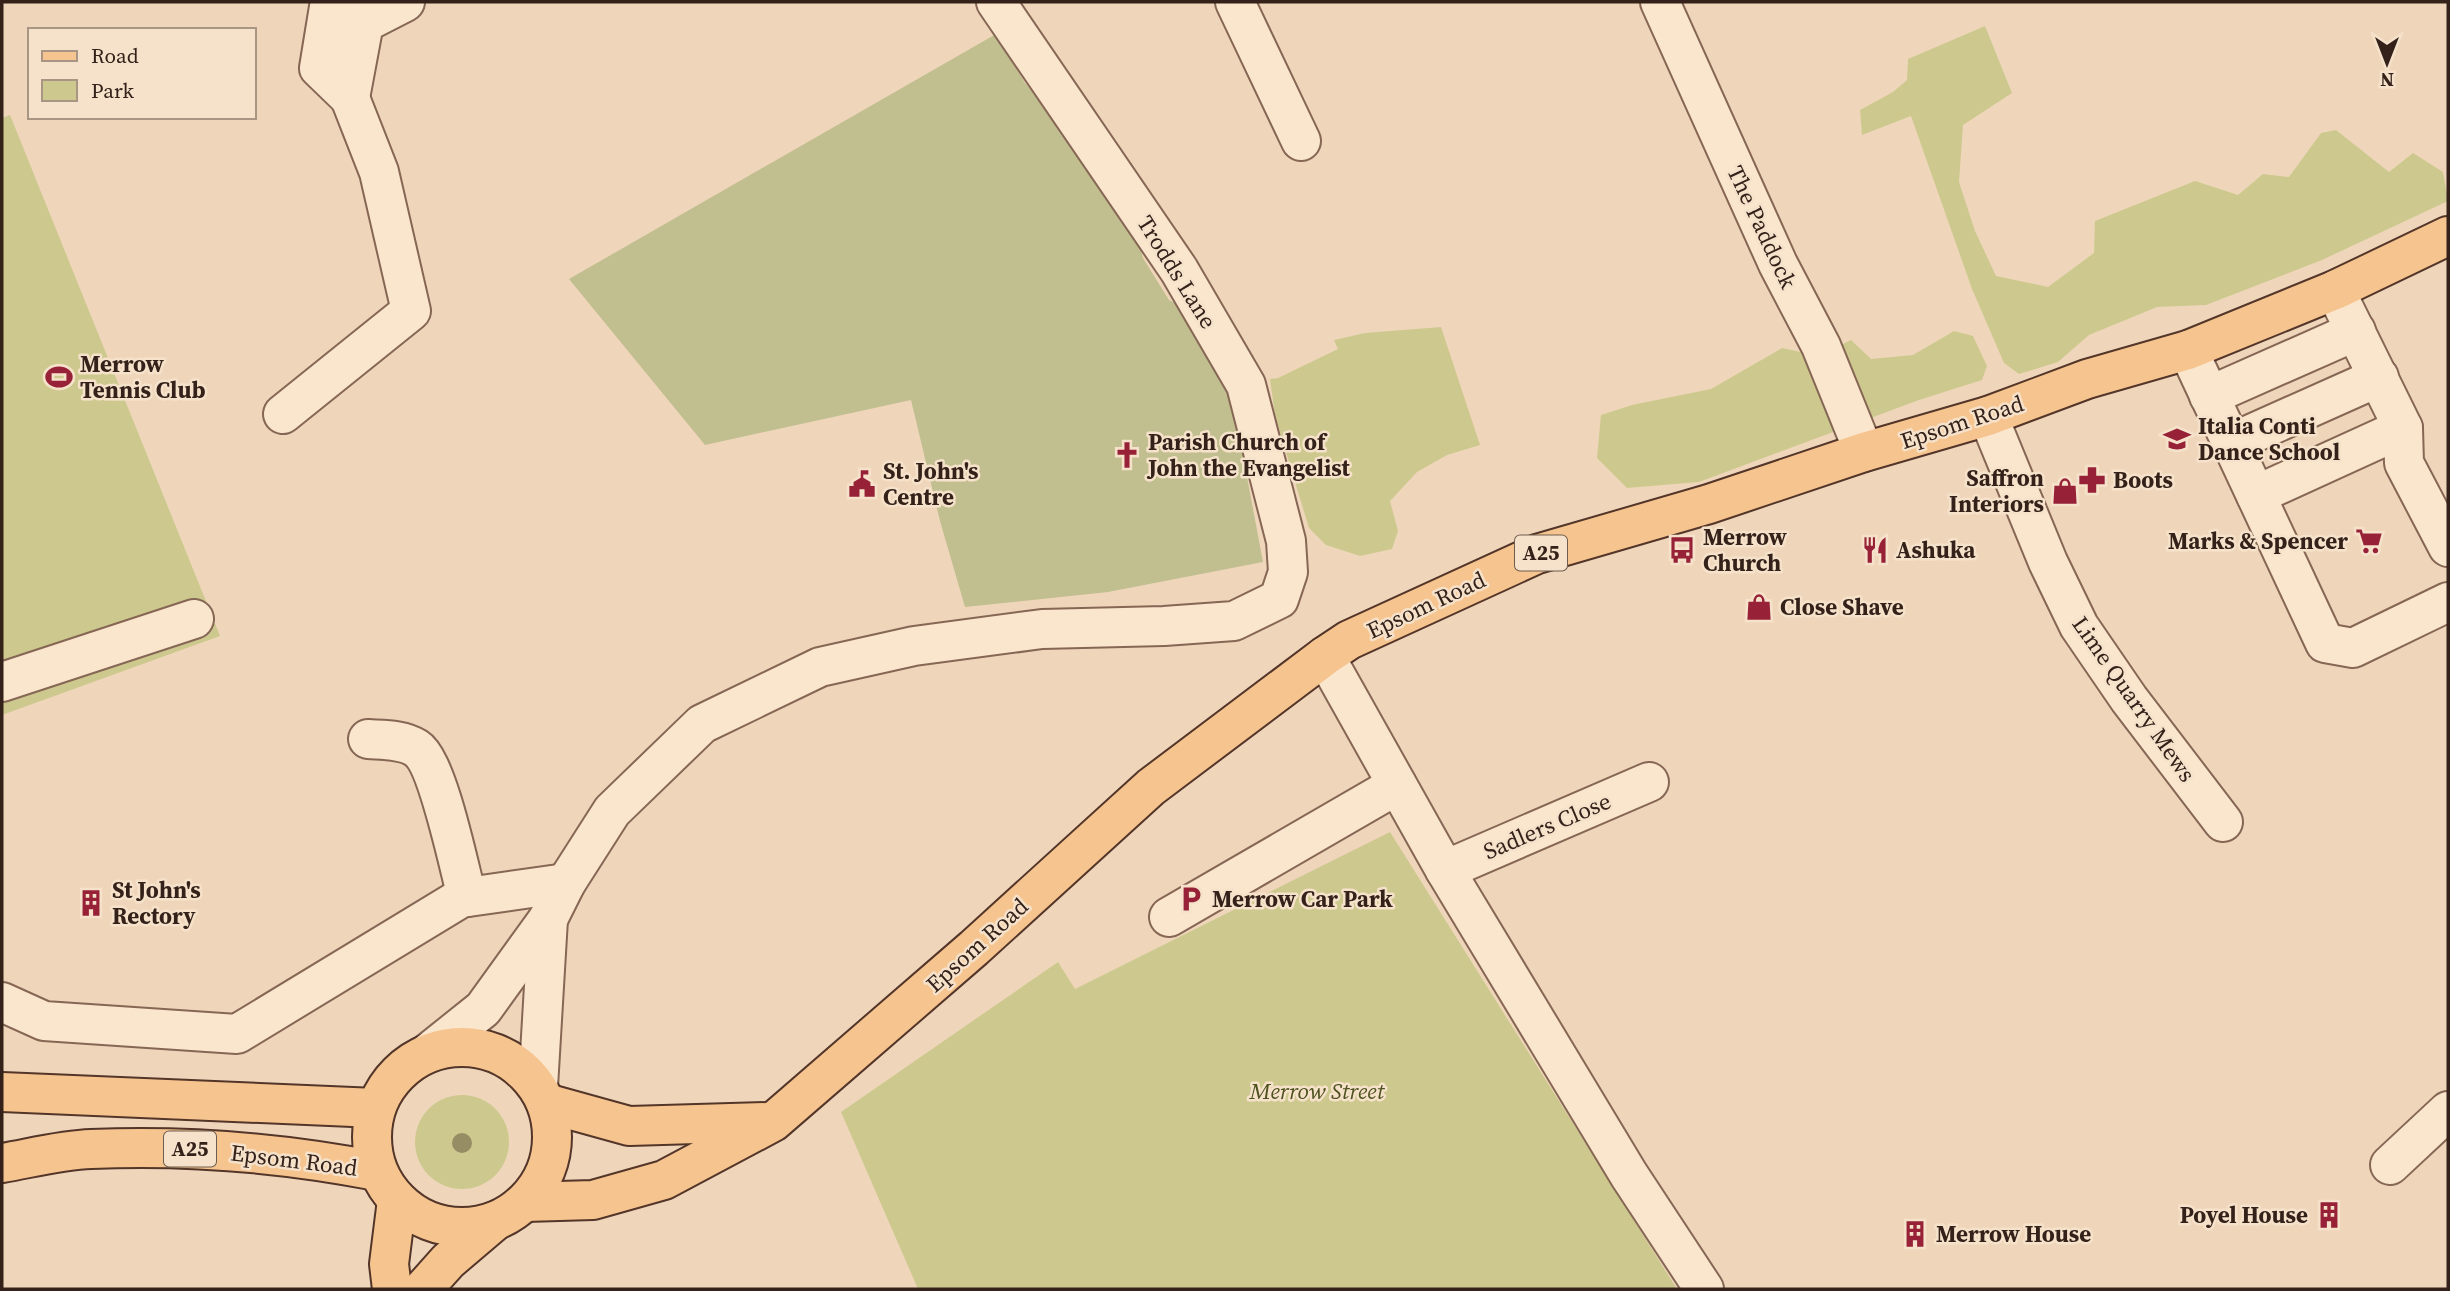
<svg xmlns="http://www.w3.org/2000/svg" width="2450" height="1291" font-family="'Source Serif 4',serif">
<rect width="100%" height="100%" fill="#efd6ba"/>
<g fill="#cdc98e">
<polygon points="1985,26 2012,93 1963,125 1959,182 1975,231 1996,276 2048,287 2094,253 2095,221 2195,181 2238,195 2263,174 2289,177 2321,133 2336,130 2389,172 2413,153 2443,172 2448,201 2322,260 2206,305 2157,307 2089,335 2058,362 2019,374 2004,363 1972,289 1911,116 1862,135 1860,110 1893,92 1907,80 1908,59"/>
<polygon points="10,115 220,636 2,715 2,118"/>
<polygon points="1441,327 1480,445 1447,455 1417,472 1390,501 1398,531 1392,549 1360,556 1326,545 1309,528 1275,416 1270,379 1278,378 1338,349 1334,340 1365,333"/>
<polygon points="1954,331 1973,336 1987,366 1982,380 1919,400 1699,482 1627,488 1597,458 1601,415 1632,405 1711,389 1782,348 1819,356 1851,340 1871,359 1913,355"/>
<polygon points="1390,832 1677,1289 918,1289 841,1112 1058,962 1075,989"/>
<circle cx="462" cy="1142" r="47"/>
</g>
<polygon fill="#c1be8f" points="996,34 1025,83 1050,112 1138,238 1143,258 1169,300 1183,307 1231,392 1263,562 1108,592 965,607 940,521 911,400 705,445 569,279"/>
<g fill="none" stroke-linecap="round" stroke-linejoin="round">
<defs>
<g id="minor">
<polyline points="1235,2 1301,141"/>
<polyline points="1660,2 1778,264 1821,346 1864,452"/>
<polygon points="329,7 364,23 350,98 319,68"/>
<polyline points="364,23 405,2"/>
<polyline points="2335,290 2403,428 2404,463 2448,547"/>
<polyline points="2188,350 2325,643 2353,648 2448,602"/>
<polyline points="2209,396 2356,331"/>
<polyline points="283,414 411,311 379,172 350,98"/>
<polyline points="1988,416 2048,562 2079,626 2129,699 2223,822"/>
<polyline points="2231,443 2379,377"/>
<polyline points="2256,495 2403,428"/>
<polyline points="1325,656 1445,870 1629,1175 1704,1289"/>
<polyline points="2,682 194,619"/>
<path d="M368,739C383,740 402,739 416,748C438,762 459,868 467,897"/>
<polyline points="1445,870 1649,782"/>
<polyline points="1169,917 1397,785"/>
<polyline points="2,1002 44,1021 237,1034 461,898 566,883"/>
<polyline points="428,1053 483,1009 548,919 566,883 612,811 702,724 820,667 914,646 1042,629 1164,626 1234,621 1279,599 1288,572 1286,541 1246,385 1179,270 996,2"/>
<polyline points="538,1087 548,919"/>
<polyline points="2390,1165 2448,1111"/>
</g>
<g id="major">
<circle cx="462" cy="1137" r="90"/>
<polyline points="2,1092 376,1108"/>
<polyline points="546,1103 629,1126 768,1122"/>
<path d="M2,1163C31,1158 62,1150 91,1149C186,1145 284,1153 377,1171"/>
<polyline points="525,1202 593,1200 664,1180 773,1122 974,948 1151,787 1325,656 1349,640 1537,554 1709,504 1864,452 1988,416 2087,379 2188,350 2335,290 2448,236"/>
<polyline points="392,1289 389,1264 397,1200"/>
<polyline points="423,1289 448,1261 495,1221"/>
</g>
</defs>
<use href="#minor" stroke="#866654" stroke-width="42"/>
<use href="#major" stroke="#533529" stroke-width="42"/>
<use href="#minor" stroke="#fae5cd" stroke-width="38"/>
<use href="#major" stroke="#f6c48e" stroke-width="38"/>
</g>
<circle fill="#968d65" cx="462" cy="1143" r="10"/>
<defs>
<symbol id="stadium-bare" viewBox="-9 -9 18 18"><path d="M0-5a6.5 5 0 1 0 0 10a6.5 5 0 1 0 0-10ZM-3.5-1.8h7v3.6h-7Z" fill="#972237" stroke="#f6e2ca" stroke-width="2.5" paint-order="stroke"/></symbol>
<symbol id="school-bare" viewBox="-9 -9 18 18"><path d="M0-5L7-2L0 1L-7-2ZM-4 1L0 2.5L4 1V4Q0 6-4 4Z" fill="#972237" stroke="#f6e2ca" stroke-width="2.5" paint-order="stroke"/></symbol>
<symbol id="church-bare" viewBox="-9 -9 18 18"><path d="M-1.2-6h2.4v3.5h3.3v2.4h-3.3V6h-2.4V-.1h-3.3v-2.4h3.3Z" fill="#972237" stroke="#f6e2ca" stroke-width="2.5" paint-order="stroke"/></symbol>
<symbol id="pharmacy-bare" viewBox="-9 -9 18 18"><path d="M-2-6h4v4h4v4h-4v4h-4v-4h-4v-4h4Z" fill="#972237" stroke="#f6e2ca" stroke-width="2.5" paint-order="stroke"/></symbol>
<symbol id="civic-bare" viewBox="-9 -9 18 18"><path d="M-.6-6.5H3V-4.5H.6V-3L4-1V1h2V6H-6V1h2V-1L-.6-3ZM-1.2 2.5V6h2.4V2.5Z" fill="#972237" stroke="#f6e2ca" stroke-width="2.5" paint-order="stroke"/></symbol>
<symbol id="shop-bare" viewBox="-9 -9 18 18"><path d="M-5-2.5h2.3a2.7 3.5 0 0 1 5.4 0H5L5.5 6h-11ZM-1.5-2.5h3a1.5 2.3 0 0 0-3 0Z" fill="#972237" stroke="#f6e2ca" stroke-width="2.5" paint-order="stroke"/></symbol>
<symbol id="supermarket-bare" viewBox="-9 -9 18 18"><path d="M-6-5.5h2.5l.6 2H6L4.5 2H-2.5L-4.4-4H-6ZM-1.5 3.2a1.3 1.3 0 1 0 .1 0ZM3 3.2a1.3 1.3 0 1 0 .1 0Z" fill="#972237" stroke="#f6e2ca" stroke-width="2.5" paint-order="stroke"/></symbol>
<symbol id="bus-bare" viewBox="-9 -9 18 18"><path d="M-5-6H5V4H4V6H2V4H-2V6H-4V4H-5ZM-3.5-4V0h7V-4ZM-3.5 1.2v1.5H-2V1.2ZM2 1.2v1.5H3.5V1.2Z" fill="#972237" stroke="#f6e2ca" stroke-width="2.5" paint-order="stroke"/></symbol>
<symbol id="restaurant-bare" viewBox="-9 -9 18 18"><path d="M-5-6h1v4h1v-4h1v4h1v-4h1v5L-1.5 .5V6h-2V.5L-5-1ZM5-6V6H3V1.5H1.5Q1.5-4 5-6Z" fill="#972237" stroke="#f6e2ca" stroke-width="2.5" paint-order="stroke"/></symbol>
<symbol id="parking-bare" viewBox="-9 -9 18 18"><path d="M-3.5-5.5H1a3.5 3.5 0 0 1 0 7H-1V5.5H-3.5ZM-1-3.4V-.6H.8a1.4 1.4 0 0 0 0-2.8Z" fill="#972237" stroke="#f6e2ca" stroke-width="2.5" paint-order="stroke"/></symbol>
<symbol id="building-bare" viewBox="-9 -9 18 18"><path d="M-4-6H4V6H1V3H-1V6H-4ZM-2.5-4.3h1.7v1.8h-1.7ZM.8-4.3h1.7v1.8H.8ZM-2.5-1h1.7V.8h-1.7ZM.8-1h1.7V.8H.8Z" fill="#972237" stroke="#f6e2ca" stroke-width="2.5" paint-order="stroke"/></symbol>
</defs>
<g fill-rule="evenodd">
<use href="#stadium-bare" x="40" y="358" width="38" height="38"/>
<use href="#school-bare" x="2158" y="420" width="38" height="38"/>
<use href="#church-bare" x="1108" y="436" width="38" height="38"/>
<use href="#pharmacy-bare" x="2073" y="461" width="38" height="38"/>
<use href="#civic-bare" x="843" y="465" width="38" height="38"/>
<use href="#shop-bare" x="2046" y="472" width="38" height="38"/>
<use href="#supermarket-bare" x="2350" y="522" width="38" height="38"/>
<use href="#bus-bare" x="1663" y="531" width="38" height="38"/>
<use href="#restaurant-bare" x="1856" y="531" width="38" height="38"/>
<use href="#shop-bare" x="1740" y="588" width="38" height="38"/>
<use href="#parking-bare" x="1172" y="880" width="38" height="38"/>
<use href="#building-bare" x="72" y="884" width="38" height="38"/>
<use href="#building-bare" x="2310" y="1196" width="38" height="38"/>
<use href="#building-bare" x="1896" y="1215" width="38" height="38"/>
</g>
<g text-anchor="middle" stroke-width="5" stroke-linejoin="round" paint-order="stroke">
<g fill="#f6e2ca" stroke="#6e5c4f" stroke-width="2">
<rect x="1515" y="535.5" width="52" height="35" rx="5"/>
<rect x="164" y="1131.5" width="52" height="35" rx="5"/>
</g>
<g font-size="21" font-weight="bold" fill="#34221a">
<text x="1541" y="560">A25</text>
<text x="190" y="1156">A25</text>
</g>
<g font-size="23" fill="#34221a" stroke="#f6e2ca">
<text transform="translate(1762 227) rotate(65)" y="8">The Paddock</text>
<text transform="translate(1177 272) rotate(58)" y="8">Trodds Lane</text>
<text transform="translate(1962 422) rotate(-18)" y="8">Epsom Road</text>
<text transform="translate(1426 605) rotate(-25)" y="8">Epsom Road</text>
<text transform="translate(2134 699) rotate(55)" y="8">Lime Quarry Mews</text>
<text transform="translate(1547 826) rotate(-23)" y="8">Sadlers Close</text>
<text transform="translate(977 945) rotate(-42)" y="8">Epsom Road</text>
<text transform="translate(294 1160) rotate(7)" y="8">Epsom Road</text>
</g>
<g font-size="23" font-weight="bold" fill="#34221a" stroke="#f6e2ca" text-anchor="start">
<text x="80" y="372">Merrow<tspan x="80" dy="26">Tennis Club</tspan></text>
<text x="2198" y="434">Italia Conti<tspan x="2198" dy="26">Dance School</tspan></text>
<text x="1148" y="450">Parish Church of<tspan x="1148" dy="26">John the Evangelist</tspan></text>
<text x="883" y="479">St. John's<tspan x="883" dy="26">Centre</tspan></text>
<text x="2044" y="486" text-anchor="end">Saffron<tspan x="2044" dy="26">Interiors</tspan></text>
<text x="2113" y="488">Boots</text>
<text x="1703" y="545">Merrow<tspan x="1703" dy="26">Church</tspan></text>
<text x="2348" y="549" text-anchor="end">Marks &amp; Spencer</text>
<text x="1896" y="558">Ashuka</text>
<text x="1780" y="615">Close Shave</text>
<text x="112" y="898">St John's<tspan x="112" dy="26">Rectory</tspan></text>
<text x="1212" y="907">Merrow Car Park</text>
<text x="2308" y="1223" text-anchor="end">Poyel House</text>
<text x="1936" y="1242">Merrow House</text>
</g>
<g font-size="23" font-style="italic" fill="#4e521f" stroke="#f6e2ca">
<text x="1317" y="1099">Merrow Street</text>
</g>
</g>
<rect width="2450" height="1291" fill="none" stroke="#34221a" stroke-width="7"/>
<rect x="28" y="28" width="228" height="91" fill="#f6e2ca" stroke="#a89584" stroke-width="2"/>
<rect x="42" y="51" width="35" height="10" fill="#f6c48e" stroke="#a89584" stroke-width="2"/>
<text x="91" y="63" font-size="21" fill="#34221a">Road</text>
<rect x="42" y="80" width="35" height="21" fill="#cdc98e" stroke="#a89584" stroke-width="2"/>
<text x="91" y="98" font-size="21" fill="#34221a">Park</text>
<g transform="translate(2387 63) rotate(180)" stroke="#f6e2ca" stroke-width="5" paint-order="stroke">
<path d="M0-5L12 26L0 18L-12 26Z" fill="#34221a"/>
<text y="-10" font-size="19" font-weight="bold" text-anchor="middle" fill="#34221a">N</text>
</g>
</svg>
